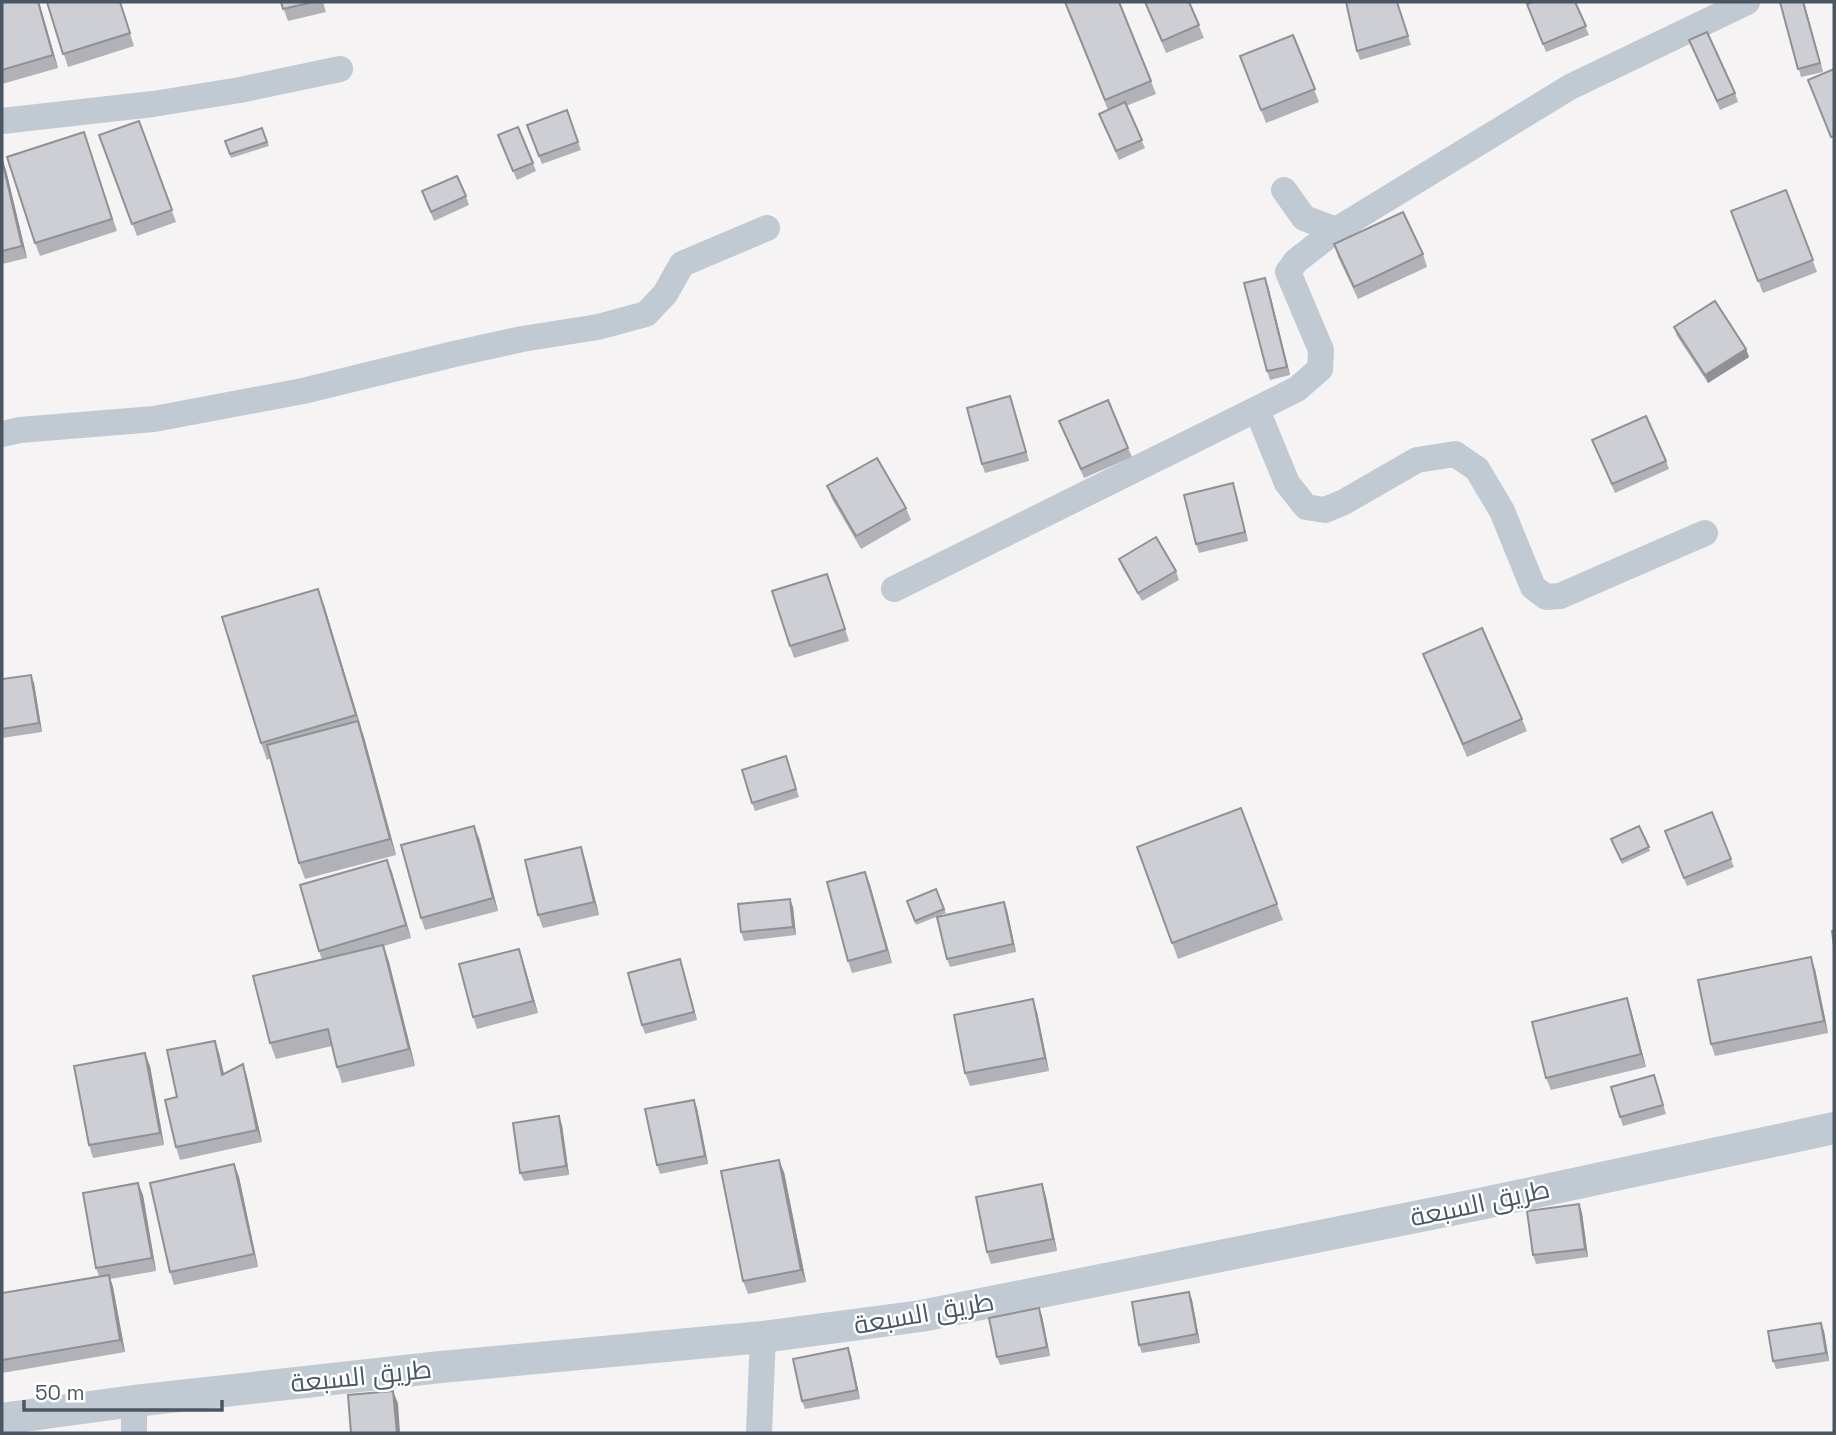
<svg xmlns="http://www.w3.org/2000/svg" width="1836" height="1435" font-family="'Space Grotesk',Cairo,sans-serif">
<rect width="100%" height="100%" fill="#f5f3f3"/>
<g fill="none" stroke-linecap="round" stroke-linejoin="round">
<g stroke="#c1cad2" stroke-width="26">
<polyline points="2,121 153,104 240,90 340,69"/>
<polyline points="1284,190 1304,218 1336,230 1570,87 1747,2"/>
<polyline points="1257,410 1287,483 1306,507 1325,510 1344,502 1417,460 1455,454 1477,469 1502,511 1533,587 1546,597 1560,596 1705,533"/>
<polyline points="2,434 20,430 154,419 303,391 454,354 522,339 598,327 646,314 665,294 682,264 767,228"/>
<polyline points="894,589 1297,389 1320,369 1321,350 1288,272 1296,261 1336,230"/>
<polyline points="134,1433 134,1401"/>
<polyline points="759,1433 763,1337"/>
</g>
<polyline stroke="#c1cad2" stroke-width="32" points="2,1419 134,1401 441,1367 763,1337 921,1316 1480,1204 1834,1128"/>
</g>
<g fill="#b0b2b7">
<polygon points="2,2 39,2 58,68 2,84"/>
<polygon points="47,2 120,2 134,46 68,67"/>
<polygon points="281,2 323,2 326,12 288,21"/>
<polygon points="1065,2 1151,81 1156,94 1126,106 1145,148 1119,160 1099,114 1108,110"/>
<polygon points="1145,2 1189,2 1204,38 1166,53"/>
<polygon points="1397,2 1411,45 1360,60 1357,51"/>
<polygon points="1575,2 1589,35 1546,52 1527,4"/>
<polygon points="1780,2 1804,2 1823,72 1801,77"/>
<polygon points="1293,35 1319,102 1266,123 1240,56"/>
<polygon points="1689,40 1735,93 1738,102 1720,110"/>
<polygon points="567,110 581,150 542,164 527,125"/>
<polygon points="139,121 176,222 137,236 99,135"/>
<polygon points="262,128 269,146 231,158 225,141"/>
<polygon points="84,132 117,231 40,256 35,243"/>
<polygon points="501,143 533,163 536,171 517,180"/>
<polygon points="2,159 6,170 27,258 2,264"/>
<polygon points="1786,190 1817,272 1763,293 1731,211"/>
<polygon points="422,191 466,196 469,205 434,221"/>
<polygon points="1334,244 1423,254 1427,267 1358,299 1338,257"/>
<polygon points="1268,286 1290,375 1270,380 1267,371"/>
<polygon points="1674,327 1746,349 1749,357 1708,383 1677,336"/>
<polygon points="1010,396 1029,461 985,473 982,464"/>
<polygon points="1059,421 1128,448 1132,457 1084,478"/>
<polygon points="1592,440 1666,461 1669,469 1615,493"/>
<polygon points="1233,483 1248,541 1199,553 1196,544"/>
<polygon points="827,486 906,508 911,520 861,549 832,499"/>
<polygon points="1119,559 1176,571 1179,580 1142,601 1122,567"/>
<polygon points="827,574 849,641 794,658 790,646"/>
<polygon points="324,605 364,737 396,855 305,879 299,863 271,758 267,760 261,743"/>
<polygon points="1423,654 1522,719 1527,731 1467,757"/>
<polygon points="2,679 34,683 42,732 2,738"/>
<polygon points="786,756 799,797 755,811 752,803"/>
<polygon points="1241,808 1283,920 1178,959 1137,847"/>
<polygon points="1712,812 1734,867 1687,886 1665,831"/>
<polygon points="1639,826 1650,851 1622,864 1611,839"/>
<polygon points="479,838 498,911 425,930 421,918"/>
<polygon points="585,859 599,915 543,928 538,915"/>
<polygon points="387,860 411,938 384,946 389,962 415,1066 342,1083 337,1067 332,1046 276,1059 270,1043 322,960 319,951"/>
<polygon points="865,872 870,885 892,963 852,973 848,961"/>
<polygon points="936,889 946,913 916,925 907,901"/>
<polygon points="1004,902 1007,910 1016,952 950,967 947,959"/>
<polygon points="793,907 796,935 744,941 741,932"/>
<polygon points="680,959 697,1020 645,1034 642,1025"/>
<polygon points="523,961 538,1013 477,1029 473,1017"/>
<polygon points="1815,969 1828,1033 1715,1056 1711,1044"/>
<polygon points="1631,1010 1646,1067 1551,1090 1546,1078"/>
<polygon points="1037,1012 1049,1071 970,1086 965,1073"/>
<polygon points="219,1053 224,1074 243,1064 247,1077 262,1142 180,1160 176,1147 177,1097"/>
<polygon points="150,1066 164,1145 93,1158 89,1145"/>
<polygon points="1654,1075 1666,1114 1623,1126 1620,1117"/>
<polygon points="697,1108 708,1164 660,1174 657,1165"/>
<polygon points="562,1125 569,1175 524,1181 520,1173"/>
<polygon points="234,1164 239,1177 258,1267 174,1285 170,1272"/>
<polygon points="784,1172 806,1282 748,1294 743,1281"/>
<polygon points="138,1183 143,1195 156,1271 110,1279 113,1287 125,1352 2,1373 2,1293 99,1276 96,1268"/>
<polygon points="1042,1184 1046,1197 1057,1251 991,1264 987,1252"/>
<polygon points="1579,1204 1582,1213 1588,1257 1536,1264 1533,1255"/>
<polygon points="1189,1292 1192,1300 1200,1343 1142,1353 1139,1345"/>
<polygon points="1039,1308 1042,1316 1050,1356 1000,1365 997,1357"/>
<polygon points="1824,1331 1829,1361 1776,1369 1773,1361"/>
<polygon points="848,1348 851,1356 860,1399 805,1409 802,1401"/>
</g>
<g fill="#909195">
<polygon points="38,2 39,2 58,68 53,55"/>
<polygon points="1803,2 1804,2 1823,72 1820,63"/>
<polygon points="2,159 6,170 27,258 22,246"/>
<polygon points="1265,278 1268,286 1290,375 1287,367"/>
<polygon points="1746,349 1749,357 1708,383 1705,375"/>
<polygon points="1010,396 1013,405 1029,461 1026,452"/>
<polygon points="1233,483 1236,492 1248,541 1245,532"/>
<polygon points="318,589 324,605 362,731 356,715"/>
<polygon points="31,675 34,683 42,732 39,723"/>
<polygon points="358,721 364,737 396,855 390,839"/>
<polygon points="474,826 479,838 498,911 493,898"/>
<polygon points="581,847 585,859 599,915 594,902"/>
<polygon points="387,860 392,872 411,938 406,925"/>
<polygon points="865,872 870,885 892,963 887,950"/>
<polygon points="790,899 793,907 796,935 793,927"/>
<polygon points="1004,902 1007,910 1016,952 1013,944"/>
<polygon points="383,945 389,962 415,1066 409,1049"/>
<polygon points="519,949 523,961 538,1013 533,1001"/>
<polygon points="1811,957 1815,969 1828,1033 1824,1021"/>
<polygon points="680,959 683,968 697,1020 694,1012"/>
<polygon points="1627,998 1631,1010 1646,1067 1641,1054"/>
<polygon points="1033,999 1037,1012 1049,1071 1045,1058"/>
<polygon points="215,1041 219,1053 227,1087 222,1075"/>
<polygon points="145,1053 150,1066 164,1145 160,1133"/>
<polygon points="243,1064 247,1077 262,1142 257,1130"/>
<polygon points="694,1100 697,1108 708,1164 705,1156"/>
<polygon points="559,1116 562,1125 569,1175 566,1166"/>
<polygon points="779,1160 784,1172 806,1282 801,1270"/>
<polygon points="234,1164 239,1177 258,1267 254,1254"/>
<polygon points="138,1183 143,1195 156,1271 152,1258"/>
<polygon points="1042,1184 1046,1197 1057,1251 1053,1239"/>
<polygon points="1579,1204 1582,1213 1588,1257 1585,1249"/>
<polygon points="109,1275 113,1287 125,1352 120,1340"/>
<polygon points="1189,1292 1192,1300 1200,1343 1197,1334"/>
<polygon points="1039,1308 1042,1316 1050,1356 1047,1347"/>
<polygon points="1821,1323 1824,1331 1829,1361 1826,1353"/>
<polygon points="848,1348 851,1356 860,1399 857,1390"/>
<polygon points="393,1391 398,1403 400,1433 397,1433"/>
</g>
<g fill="#cdcfd5" stroke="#909195" stroke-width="2">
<polygon points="2,2 38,2 53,55 2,70"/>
<polygon points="47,2 120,2 130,33 63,54"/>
<polygon points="281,2 313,2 283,9"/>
<polygon points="1065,2 1119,2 1151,81 1105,100"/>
<polygon points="1145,2 1189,2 1199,25 1162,41"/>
<polygon points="1346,2 1397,2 1408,36 1357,51"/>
<polygon points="1533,2 1575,2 1586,26 1543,44 1527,4"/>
<polygon points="1780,2 1803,2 1820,63 1798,69"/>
<polygon points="1707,32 1735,93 1717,101 1689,40"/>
<polygon points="1293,35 1315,89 1261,110 1240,56"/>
<polygon points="1834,69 1834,136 1831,137 1808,80"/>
<polygon points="1125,102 1142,140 1116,151 1099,114"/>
<polygon points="567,110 578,142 539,156 527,125"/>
<polygon points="139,121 172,210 132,224 99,135"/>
<polygon points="518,127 533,163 513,171 498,135"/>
<polygon points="262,128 267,142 230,154 225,141"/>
<polygon points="84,132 112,219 35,243 7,157"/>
<polygon points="2,160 22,246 2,251"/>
<polygon points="457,176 466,196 431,212 422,191"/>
<polygon points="1786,190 1813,260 1758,281 1731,211"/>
<polygon points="1403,212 1423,254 1354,287 1334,244"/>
<polygon points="1265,278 1287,367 1267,371 1244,283"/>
<polygon points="1715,301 1746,349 1705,375 1674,327"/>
<polygon points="1010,396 1026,452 982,464 967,408"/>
<polygon points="1108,400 1128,448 1081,469 1059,421"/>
<polygon points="1646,416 1666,461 1612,484 1592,440"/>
<polygon points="877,458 906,508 856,536 827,486"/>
<polygon points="1233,483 1245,532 1196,544 1184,495"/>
<polygon points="1156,537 1176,571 1138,593 1119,559"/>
<polygon points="827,574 845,629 790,646 772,591"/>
<polygon points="318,589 356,715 261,743 222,617"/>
<polygon points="1482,628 1522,719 1463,744 1423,654"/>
<polygon points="31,675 39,723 2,729 2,679"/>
<polygon points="358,721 390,839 299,863 267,745"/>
<polygon points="786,756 796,789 752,803 742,770"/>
<polygon points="1241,808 1277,904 1172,943 1137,847"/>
<polygon points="1712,812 1731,859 1684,878 1665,831"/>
<polygon points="474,826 493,898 421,918 401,845"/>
<polygon points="1639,826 1649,847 1621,860 1611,839"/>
<polygon points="581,847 594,902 538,915 525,860"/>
<polygon points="387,860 406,925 319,951 300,885"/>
<polygon points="865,872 887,950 848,961 827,882"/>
<polygon points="936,889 944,909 915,921 907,901"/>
<polygon points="790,899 793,927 741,932 738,904"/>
<polygon points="1004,902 1013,944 947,959 937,917"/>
<polygon points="1834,930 1834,946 1832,931"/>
<polygon points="383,945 409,1049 337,1067 328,1029 270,1043 253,976"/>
<polygon points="519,949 533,1001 473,1017 459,964"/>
<polygon points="1811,957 1824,1021 1711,1044 1698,980"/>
<polygon points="680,959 694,1012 642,1025 628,973"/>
<polygon points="1627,998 1641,1054 1546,1078 1532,1022"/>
<polygon points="1033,999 1045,1058 965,1073 954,1015"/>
<polygon points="215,1041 222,1075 243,1064 257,1130 176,1147 165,1100 177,1097 167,1050"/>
<polygon points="145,1053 160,1133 89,1145 74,1066"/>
<polygon points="1654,1075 1663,1105 1620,1117 1611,1087"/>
<polygon points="694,1100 705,1156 657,1165 645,1109"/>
<polygon points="559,1116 566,1166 520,1173 513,1123"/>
<polygon points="779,1160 801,1270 743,1281 721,1171"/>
<polygon points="234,1164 254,1254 170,1272 150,1183"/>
<polygon points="138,1183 152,1258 96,1268 83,1193"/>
<polygon points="1042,1184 1053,1239 987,1252 976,1197"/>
<polygon points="1579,1204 1585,1249 1533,1255 1527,1211"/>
<polygon points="109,1275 120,1340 2,1360 2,1293"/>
<polygon points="1189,1292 1197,1334 1139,1345 1132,1302"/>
<polygon points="1039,1308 1047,1347 997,1357 989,1318"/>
<polygon points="1821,1323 1826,1353 1773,1361 1768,1331"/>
<polygon points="848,1348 857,1390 802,1401 793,1359"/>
<polygon points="393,1391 397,1433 351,1433 348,1395"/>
</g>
<g text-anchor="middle" stroke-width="5" stroke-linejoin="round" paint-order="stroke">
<g font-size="26" fill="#4a5661" stroke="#fff">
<text transform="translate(1480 1203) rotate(-12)" y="9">طريق السبعة</text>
<text transform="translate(924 1313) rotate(-10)" y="9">طريق السبعة</text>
<text transform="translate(361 1376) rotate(-6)" y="9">طريق السبعة</text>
</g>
</g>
<rect width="1836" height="1435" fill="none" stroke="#4a5661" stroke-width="7"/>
<path d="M24 1400v10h198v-10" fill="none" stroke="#4a5661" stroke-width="3.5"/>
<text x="35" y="1400" font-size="21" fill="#4a5661" stroke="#ffffff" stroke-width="5" paint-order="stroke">50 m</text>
</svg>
